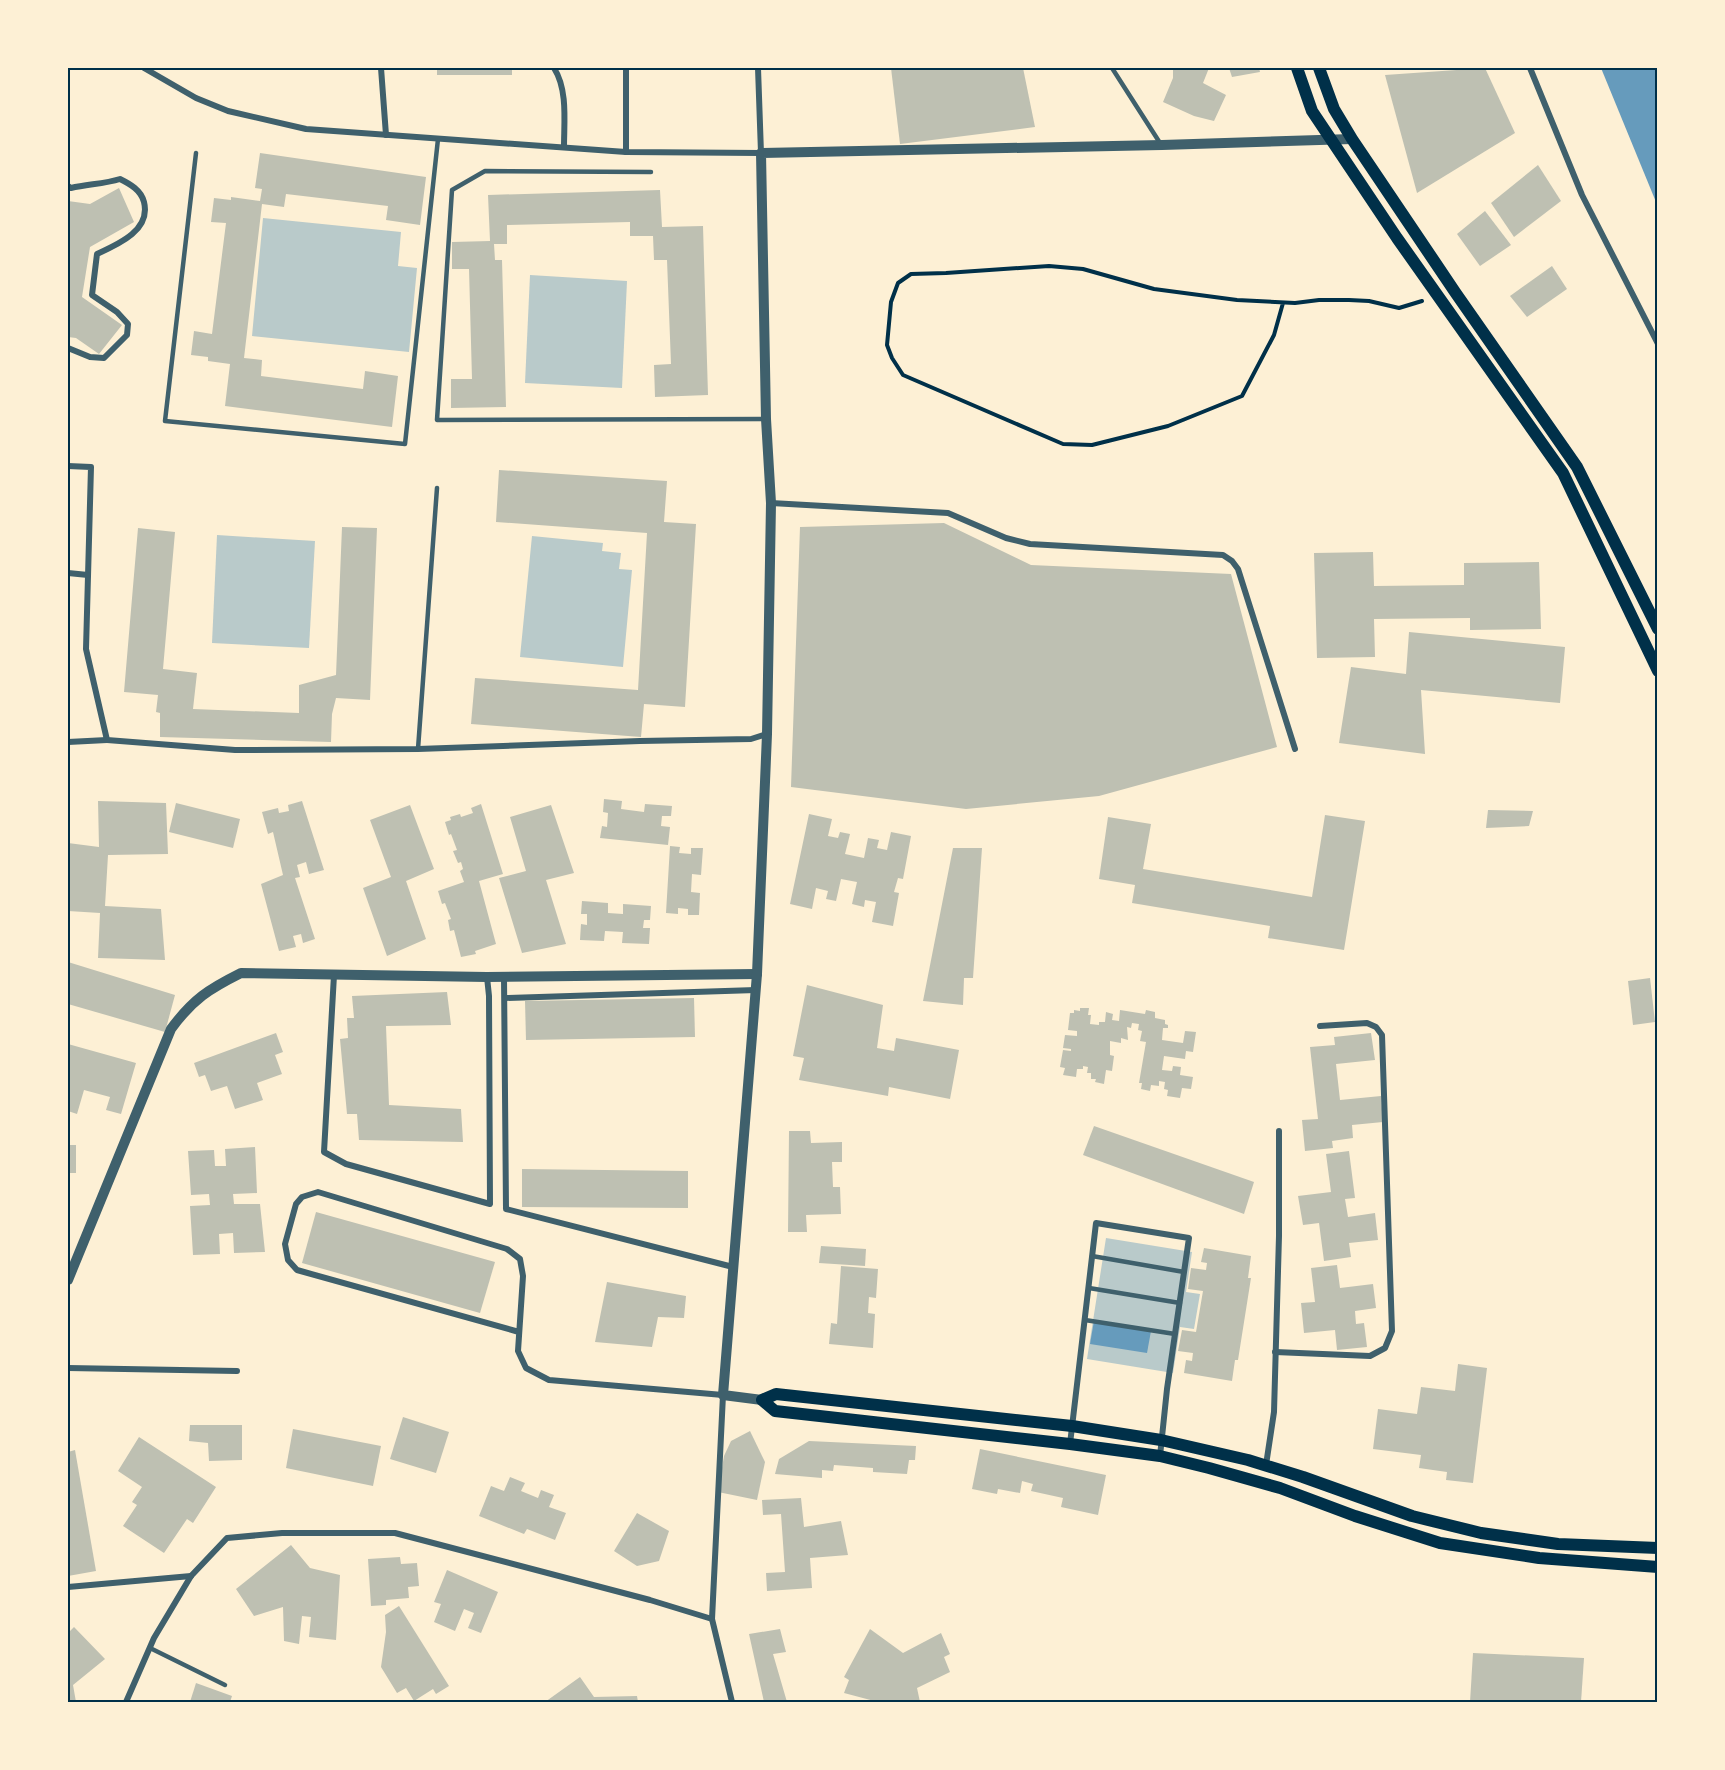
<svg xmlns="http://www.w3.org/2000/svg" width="1725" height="1770" font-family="Inter,sans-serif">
<rect width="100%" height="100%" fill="#fdf0d5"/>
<g fill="#b9caca">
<polygon points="263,218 401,232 398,266 417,268 409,352 252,336"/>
<polygon points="530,275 627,281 622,388 525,383"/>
<polygon points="217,535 315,541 309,648 212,643"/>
<polygon points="532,536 603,543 602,551 621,553 619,569 632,570 623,667 520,657"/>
<polygon points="1106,1238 1192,1252 1186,1292 1200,1294 1194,1329 1180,1327 1173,1373 1087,1359"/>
</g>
<g fill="#669bbc">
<polygon points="1601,68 1657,68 1657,204 1656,202"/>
<polygon points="1094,1321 1151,1331 1147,1353 1090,1344"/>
</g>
<g fill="#bec0b2">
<rect x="437" y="68" width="75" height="7"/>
<polygon points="891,68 1023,68 1035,127 900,144"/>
<polygon points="1173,68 1209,68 1203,83 1226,95 1214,121 1194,116 1163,102 1173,78"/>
<polygon points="1229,68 1259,68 1260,72 1232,77"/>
<polygon points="1485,68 1515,133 1417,193 1385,75"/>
<polygon points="260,153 426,177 420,225 386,220 388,206 286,194 284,207 262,204 244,358 262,360 261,376 363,389 365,371 398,376 392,427 225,406 230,364 208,361 208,357 191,355 194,331 212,334 226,223 211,222 214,198 231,200 231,197 260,201 262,189 255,188"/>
<polygon points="1538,165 1561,201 1514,237 1491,203"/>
<polygon points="119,188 134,222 90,247 82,297 122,325 99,354 76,338 68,337 68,201 90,204"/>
<polygon points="660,190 662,227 703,226 708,395 655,397 654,365 671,364 667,260 654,260 653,236 630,236 630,222 507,225 507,244 494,244 495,260 502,260 506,407 451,408 451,379 472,379 469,269 452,269 452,242 490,241 488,195"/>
<polygon points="1485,211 1511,245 1480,266 1457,234"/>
<polygon points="1552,266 1567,289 1527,317 1510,296"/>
<polygon points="499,470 667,481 664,522 696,524 685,707 644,704 641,737 471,724 475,678 638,690 647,533 496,522"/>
<polygon points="944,523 1031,565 1231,574 1277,747 1099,796 966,809 791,787 800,527"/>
<polygon points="342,527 377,528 370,700 336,698 332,714 331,742 160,737 160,713 156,712 158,695 124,692 138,528 175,532 163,669 197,673 193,709 299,713 299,685 336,675"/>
<polygon points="1373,552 1374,586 1464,585 1464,563 1539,562 1541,629 1470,630 1470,618 1374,619 1375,657 1317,658 1314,553"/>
<polygon points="1409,632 1565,647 1560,703 1421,690 1425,754 1339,743 1351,667 1406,674"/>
<polygon points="604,799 622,801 621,809 644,812 645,804 672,806 671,816 662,816 661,826 670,827 668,845 600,838 602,826 607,827 608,813 603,812"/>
<polygon points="98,801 166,803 168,854 108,855 105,906 161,909 165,960 98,958 100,913 68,911 68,843 99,847"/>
<polygon points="302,801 324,870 309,874 306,862 297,865 300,877 295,878 315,939 303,943 301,934 293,936 296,947 279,951 261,884 283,875 273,832 268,834 262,812 278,808 279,813 289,811 288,805"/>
<polygon points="176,803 240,819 233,848 169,832"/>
<polygon points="481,804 503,874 479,881 496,944 475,951 476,954 461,957 454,930 450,931 448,920 451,919 445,903 442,904 438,891 464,882 460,871 463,869 461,862 458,863 453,851 457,850 451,834 449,835 445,822 451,820 450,817 460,814 461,817 473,813 471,808"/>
<polygon points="410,805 434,869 406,881 426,939 387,956 363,888 391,877 370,820"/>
<polygon points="551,805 574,873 546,880 566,944 522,953 499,878 526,871 510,817"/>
<polygon points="1488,810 1533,811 1529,826 1486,828"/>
<polygon points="809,814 832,819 828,836 838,838 840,832 850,834 845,854 864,858 868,838 879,840 877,848 887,850 891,832 911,836 903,879 898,878 894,892 899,893 893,926 872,922 876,902 865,900 864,907 852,904 857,882 841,879 836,901 826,899 828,891 816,888 812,909 790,904"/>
<polygon points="1325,815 1365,821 1344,950 1268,938 1270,926 1132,903 1135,885 1099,879 1108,817 1151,824 1143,869 1312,897"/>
<polygon points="670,846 680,847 679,853 691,854 691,848 703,848 701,875 692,874 691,892 700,893 699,915 688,915 688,909 678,908 678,914 666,913"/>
<polygon points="953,848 982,848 973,978 964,978 963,1005 923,1001"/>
<polygon points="582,901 608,903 608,913 623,914 623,904 651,906 650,920 644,920 643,928 650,928 649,944 622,943 623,932 605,931 604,941 580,940 581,924 587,925 587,914 581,914"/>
<polygon points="68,962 175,995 165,1032 68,1004"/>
<polygon points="1650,978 1655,1022 1633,1025 1628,981"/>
<polygon points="807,985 883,1005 877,1048 894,1051 896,1038 959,1050 950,1099 889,1087 888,1096 799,1080 804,1058 793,1056"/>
<polygon points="447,992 451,1025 386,1026 389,1105 461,1109 463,1142 359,1140 357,1114 347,1114 340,1039 348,1038 347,1018 354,1018 352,996"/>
<polygon points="694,998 695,1037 526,1040 525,1001"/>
<polygon points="1080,1008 1089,1008 1088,1015 1091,1015 1090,1024 1099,1025 1099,1022 1105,1022 1106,1012 1113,1014 1112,1020 1119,1021 1120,1010 1145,1014 1146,1010 1155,1012 1155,1018 1165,1020 1165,1024 1168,1025 1168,1028 1163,1028 1162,1040 1183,1043 1185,1031 1196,1032 1193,1052 1186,1051 1185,1059 1164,1056 1162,1070 1172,1071 1173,1066 1181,1067 1180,1075 1193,1077 1191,1089 1182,1088 1180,1098 1167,1096 1168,1090 1164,1089 1165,1082 1159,1081 1159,1086 1151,1085 1150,1091 1141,1089 1142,1083 1139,1083 1146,1042 1140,1041 1142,1031 1138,1030 1139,1024 1132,1023 1131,1028 1127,1027 1128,1040 1121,1038 1121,1043 1110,1041 1110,1055 1114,1056 1112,1071 1106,1070 1104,1084 1095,1082 1096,1079 1091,1079 1091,1073 1087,1073 1088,1067 1083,1066 1083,1069 1077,1069 1076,1077 1063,1075 1065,1068 1060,1067 1063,1050 1071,1051 1071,1049 1063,1048 1065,1035 1077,1036 1077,1031 1068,1030 1070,1013 1074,1013 1074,1010 1080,1011"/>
<polygon points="276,1033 283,1052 275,1055 282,1074 257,1083 263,1100 235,1109 227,1086 211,1091 205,1075 199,1077 194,1063"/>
<polygon points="1371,1033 1375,1060 1336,1064 1340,1100 1381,1096 1383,1122 1352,1125 1353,1138 1332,1141 1333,1148 1305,1151 1302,1120 1318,1119 1310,1047 1335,1045 1334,1037"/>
<polygon points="68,1044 136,1063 121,1114 106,1110 110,1097 84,1090 77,1114 68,1111"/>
<polygon points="1094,1126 1254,1182 1244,1214 1083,1155"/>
<polygon points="789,1131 810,1131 811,1143 842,1142 842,1162 832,1162 833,1187 840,1187 841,1214 806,1215 807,1232 788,1232"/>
<rect x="68" y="1145" width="8" height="28"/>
<polygon points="255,1147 257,1193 233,1194 234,1204 260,1204 265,1252 234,1253 233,1233 219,1234 220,1254 193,1255 190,1206 210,1205 209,1194 191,1195 188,1151 214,1150 215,1166 226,1166 225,1149"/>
<polygon points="1349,1151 1355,1198 1345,1199 1348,1217 1375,1213 1378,1240 1349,1243 1351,1257 1324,1261 1319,1223 1303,1225 1298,1196 1331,1192 1326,1154"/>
<polygon points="522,1169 688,1171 688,1208 522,1207"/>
<polygon points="316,1212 495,1262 480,1313 302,1263"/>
<polygon points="821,1246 866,1249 865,1266 819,1263"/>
<polygon points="1204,1248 1251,1256 1248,1278 1251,1278 1238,1360 1235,1360 1232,1381 1184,1373 1186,1360 1192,1361 1193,1353 1178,1351 1182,1330 1196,1332 1203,1291 1188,1289 1191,1268 1206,1270 1207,1263 1201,1262"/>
<polygon points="1337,1265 1340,1288 1373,1284 1376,1308 1355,1311 1356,1324 1364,1323 1367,1347 1337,1350 1335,1330 1304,1333 1301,1303 1315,1302 1311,1268"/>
<polygon points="841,1266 878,1269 876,1298 869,1297 868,1313 875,1314 873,1348 829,1344 831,1323 837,1324"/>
<polygon points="607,1282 686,1296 684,1318 658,1317 652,1347 595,1342"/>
<polygon points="1458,1364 1487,1368 1473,1483 1446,1480 1447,1472 1419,1468 1421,1455 1373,1449 1378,1409 1417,1414 1421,1387 1455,1391"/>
<polygon points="403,1417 449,1432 436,1473 390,1459"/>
<polygon points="190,1425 242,1425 242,1460 209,1461 208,1443 189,1441"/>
<polygon points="293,1429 381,1446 373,1486 286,1468"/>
<polygon points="750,1431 765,1462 757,1500 718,1492 724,1456 731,1441"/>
<polygon points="139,1437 216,1487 193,1523 187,1519 164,1553 123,1526 137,1505 132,1502 142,1487 118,1471"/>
<polygon points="809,1441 916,1446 915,1460 909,1460 907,1474 873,1472 873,1468 834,1465 833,1471 822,1470 822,1478 775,1474 779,1459"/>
<polygon points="980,1449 1106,1475 1098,1515 1061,1507 1063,1498 1031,1491 1033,1484 1022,1481 1020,1493 998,1489 997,1494 972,1489"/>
<polygon points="75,1450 96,1571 68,1576 68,1452"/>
<polygon points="510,1477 525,1483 521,1491 538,1498 541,1490 554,1495 549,1507 566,1513 555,1540 527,1529 524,1534 479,1516 491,1486 504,1491"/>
<polygon points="801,1498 804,1527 841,1521 848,1555 810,1558 812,1588 767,1591 766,1573 785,1572 781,1514 763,1515 762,1500"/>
<polygon points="637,1513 669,1531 659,1561 637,1566 614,1551"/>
<polygon points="291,1545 310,1568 340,1575 336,1640 309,1637 311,1617 302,1616 299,1644 284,1641 283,1607 254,1616 236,1589"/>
<polygon points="400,1557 401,1564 417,1563 419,1586 408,1587 409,1598 386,1600 386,1605 371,1606 368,1559"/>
<polygon points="447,1570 498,1592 481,1633 468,1628 474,1613 464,1609 455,1631 434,1622 441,1604 434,1602"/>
<polygon points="399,1606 449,1686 436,1694 433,1689 414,1701 406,1688 397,1693 381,1667 386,1632 385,1615"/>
<polygon points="74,1627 105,1659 73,1685 76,1702 68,1702 68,1633"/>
<polygon points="780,1629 786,1652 773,1654 787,1702 764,1702 749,1634"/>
<polygon points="870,1629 903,1653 941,1633 950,1654 944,1657 950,1672 917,1688 920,1702 878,1702 844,1693 849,1680 844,1677"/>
<polygon points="1473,1653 1584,1658 1581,1702 1470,1702"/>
<polygon points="580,1677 594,1697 637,1696 638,1702 545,1702"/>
<polygon points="196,1683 232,1696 230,1702 190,1702"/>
</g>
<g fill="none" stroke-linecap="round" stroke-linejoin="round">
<polyline stroke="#003049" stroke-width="4" points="1283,303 1274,335 1242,396 1168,426 1092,445 1063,444 903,375 892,358 887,345 891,302 898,283 911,274 946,273 1049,266 1083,269 1154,289 1237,300 1295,303 1319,300 1349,300 1369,301 1399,308 1422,301"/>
<g stroke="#3f606c" stroke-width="4.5">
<polyline points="1112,68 1160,143"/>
<polyline points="196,153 165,421 405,444 438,139"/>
<polyline points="651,172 485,171 452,190 437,420 766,419"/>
<polyline points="418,749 437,488"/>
<polyline points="1092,1256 1184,1272"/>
<polyline points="1089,1288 1180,1303"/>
<polyline points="1085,1320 1175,1334"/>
<polyline points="150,1648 225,1685"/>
</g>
<g stroke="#3f606c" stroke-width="6">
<polyline points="144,68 196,98 228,111 306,129 626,152 761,153 758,68"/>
<polyline points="381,68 386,135"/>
<path d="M554,68C568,90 564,122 564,147"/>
<polyline points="1530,68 1582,195 1658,344"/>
<polyline points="626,152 626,68"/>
<path d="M68,186L71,188C88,184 104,184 120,179C130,184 141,190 144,202C151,230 119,244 97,254L92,295L117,312L128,324L127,335L104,358L90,357L68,348"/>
<polyline points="68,466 91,467 86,649 107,740 235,750 418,749 640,741 751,739 767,734"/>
<polyline points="771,503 948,513 1006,538 1030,544 1223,555 1232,561 1238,569 1295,749"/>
<polyline points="68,573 88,575"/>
<polyline points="68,742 107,740"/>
<polyline points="334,975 324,1152 346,1164 490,1204 489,996 487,977"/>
<polyline points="504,977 506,1209 733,1267"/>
<polyline points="505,998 756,990"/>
<polyline points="519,1332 297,1270 288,1260 285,1244 296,1204 302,1197 318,1192 507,1249 520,1259 523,1276 518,1351 526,1368 549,1380 723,1395 712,1619 732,1702"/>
<polyline points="1275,1352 1370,1356 1385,1348 1392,1331 1382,1035 1376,1027 1367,1023 1320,1026"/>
<polyline points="68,1368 237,1371"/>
<polyline points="1070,1444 1096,1223 1189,1238 1167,1389 1160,1456"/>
<polyline points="1266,1465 1274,1412 1279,1236 1279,1131"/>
<polyline points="68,1587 191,1576"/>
<polyline points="126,1702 154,1638 191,1576 227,1538 282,1533 395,1533 650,1600 712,1619"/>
</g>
<g stroke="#3f606c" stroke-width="10">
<path d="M68,1280L171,1029C193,999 209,989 241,973L487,977L757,974"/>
<polyline points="762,1400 723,1395 757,974 767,734 771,503 766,419 761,153 1162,145 1352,139"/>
</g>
<g stroke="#003049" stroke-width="12">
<polyline points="1297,68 1312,111 1397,238 1563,473 1658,671"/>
<polyline points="1319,68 1334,109 1352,139 1455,292 1577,467 1658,629"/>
<polyline points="1658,1548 1558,1544 1481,1533 1412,1516 1303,1477 1248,1460 1161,1440 1072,1426 776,1394 762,1400 775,1411 1070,1444 1160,1456 1209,1468 1280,1488 1355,1516 1440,1543 1539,1558 1658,1567"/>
</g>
</g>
<rect width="1725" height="1770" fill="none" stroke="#fdf0d5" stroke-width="138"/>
<rect x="69" y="69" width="1587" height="1632" fill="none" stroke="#003049" stroke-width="2"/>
</svg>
